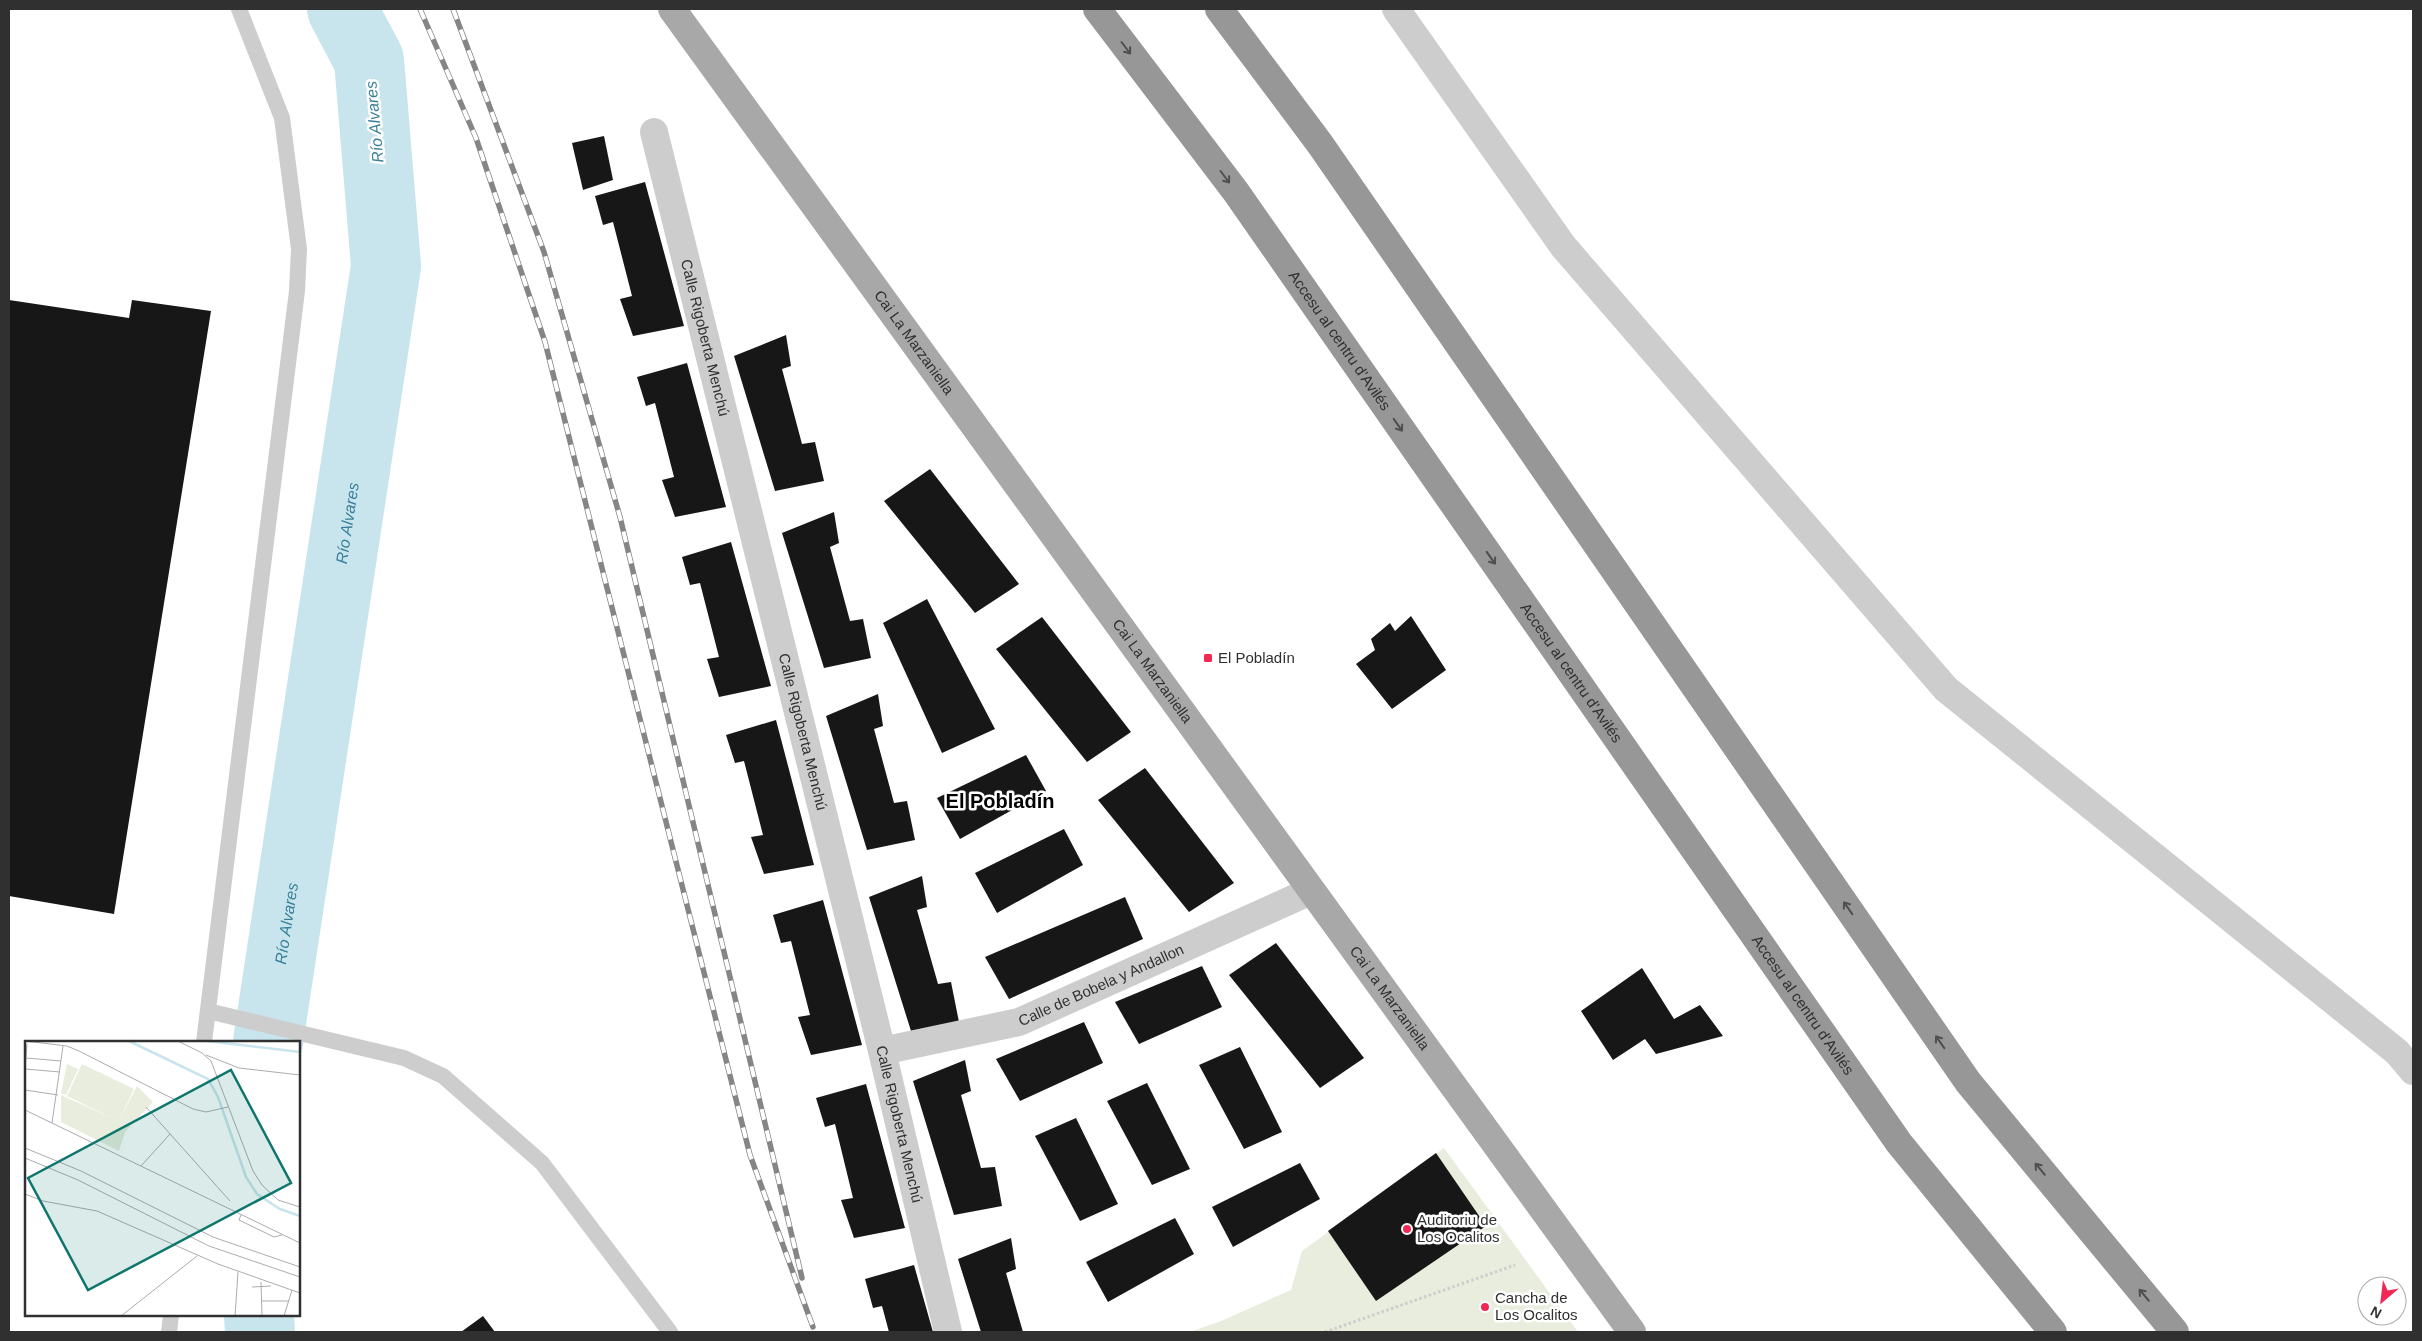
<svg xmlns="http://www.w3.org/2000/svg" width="2422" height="1341" font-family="Helvetica,sans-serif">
<rect width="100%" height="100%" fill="#fff"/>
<polygon fill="#e8eddd" points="1444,1148 1578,1332 1190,1332 1221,1321 1291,1290 1302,1251"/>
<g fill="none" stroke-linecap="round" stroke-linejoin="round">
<g stroke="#c8e5ee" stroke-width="70">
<path id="s1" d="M268,1042L386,266L369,60L342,9"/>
<polyline points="259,1315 260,1332"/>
</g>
</g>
<g fill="#171717">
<polygon points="604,136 613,180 583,190 572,143"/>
<polygon points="645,182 684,326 633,336 620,299 632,296 613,222 603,225 595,196"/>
<polygon points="9,300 129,318 132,300 211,311 114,914 9,896"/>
<polygon points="786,335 791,366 782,369 802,444 815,442 824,481 775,491 734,356"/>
<polygon points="687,363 726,507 675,517 662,480 674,477 655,403 646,406 637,377"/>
<polygon points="930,469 1019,584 975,613 884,501"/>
<polygon points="834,512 839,543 830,547 850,621 863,619 871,658 824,668 782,533"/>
<polygon points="731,542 771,686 719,697 707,659 719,657 700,583 690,585 682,557"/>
<polygon points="927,599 995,729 942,753 883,623"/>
<polygon points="1411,616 1446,670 1392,709 1356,664 1375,650 1371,639 1390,623 1395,631"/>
<polygon points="1042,617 1131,732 1087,762 996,649"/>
<polygon points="878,694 883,726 874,729 894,803 907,801 915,840 867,850 826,716"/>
<polygon points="776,720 814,865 764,874 751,837 763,835 744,761 735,763 726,735"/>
<polygon points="1026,755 1046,791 960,839 937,798"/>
<polygon points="1145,768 1234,883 1189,912 1098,800"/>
<polygon points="1064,829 1083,865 997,913 975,873"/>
<polygon points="922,876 927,907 917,910 938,984 951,982 959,1022 911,1031 869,897"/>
<polygon points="1125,897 1143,939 1009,999 985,957"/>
<polygon points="823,900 862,1045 811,1055 798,1017 810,1015 791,941 781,943 773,915"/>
<polygon points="1276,943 1364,1058 1320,1088 1229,975"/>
<polygon points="1202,966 1222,1007 1139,1044 1115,1002"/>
<polygon points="1642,968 1674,1019 1700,1005 1723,1036 1656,1054 1645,1039 1613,1060 1581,1011"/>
<polygon points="1084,1022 1103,1063 1020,1101 996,1059"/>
<polygon points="1240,1047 1282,1132 1244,1149 1199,1065"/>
<polygon points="965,1060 971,1091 961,1095 981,1168 995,1167 1002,1206 954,1215 913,1081"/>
<polygon points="1147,1083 1190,1169 1152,1185 1107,1101"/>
<polygon points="866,1084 905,1228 854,1238 841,1200 853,1198 835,1124 825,1127 816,1098"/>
<polygon points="1076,1118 1118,1204 1080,1221 1035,1136"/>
<polygon points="1436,1153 1486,1226 1376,1301 1328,1231"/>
<polygon points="1300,1163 1320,1199 1233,1247 1212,1207"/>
<polygon points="1175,1218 1194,1254 1108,1302 1086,1262"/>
<polygon points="1011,1238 1016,1269 1006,1273 1023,1332 981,1332 958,1259"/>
<polygon points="914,1265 933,1332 889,1332 882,1306 873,1308 865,1279"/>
<polygon points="483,1316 495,1332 461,1332"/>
</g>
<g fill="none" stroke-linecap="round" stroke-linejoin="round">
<polyline stroke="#cdcdcd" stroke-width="3" stroke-dasharray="2.5 2.5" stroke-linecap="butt" points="1325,1332 1515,1265"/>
<g stroke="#cdcdcd" stroke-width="16">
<polyline points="208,1011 404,1058 443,1076 542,1163 670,1332"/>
<polyline points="204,1042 297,291 299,249 282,118 239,9"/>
<polyline points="169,1332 171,1315"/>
</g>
<g stroke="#cdcdcd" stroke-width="28">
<polyline points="1396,9 1563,246 1946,689 2397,1052 2413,1071"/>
<path id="s2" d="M654,132L882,1051L948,1332"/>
<path id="s3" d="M882,1051L1019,1022L1311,891"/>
</g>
<path stroke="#a8a8a8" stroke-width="28" id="s4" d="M672,9L1632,1332"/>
<g stroke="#979797" stroke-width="28">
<path id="s5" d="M1097,9L1236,192L1899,1143L2053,1332"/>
<polyline points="1219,9 1320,144 1968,1082 2175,1332"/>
</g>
<defs>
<g id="rail">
<polyline points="420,9 476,138 545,342 750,1155 813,1327"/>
<polyline points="453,9 544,252 620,517 802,1278"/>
</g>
</defs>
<use href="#rail" stroke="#858585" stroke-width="5.5"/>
<use href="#rail" stroke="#fff" stroke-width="4" stroke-dasharray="11" stroke-linecap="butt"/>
</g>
<defs><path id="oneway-shaft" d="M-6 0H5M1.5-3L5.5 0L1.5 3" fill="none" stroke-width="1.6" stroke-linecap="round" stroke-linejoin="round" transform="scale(1.25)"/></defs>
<g stroke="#4f4f4f">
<use href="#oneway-shaft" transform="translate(1126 48) rotate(53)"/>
<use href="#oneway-shaft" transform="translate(1225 177) rotate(53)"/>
<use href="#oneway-shaft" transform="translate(1398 425) rotate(55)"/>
<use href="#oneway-shaft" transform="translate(1491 558) rotate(55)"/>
<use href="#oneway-shaft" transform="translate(1848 908) rotate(-125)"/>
<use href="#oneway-shaft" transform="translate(1940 1042) rotate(-125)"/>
<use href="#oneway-shaft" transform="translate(2040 1169) rotate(-130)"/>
<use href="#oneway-shaft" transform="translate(2144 1295) rotate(-130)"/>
</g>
<g fill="#f02853" stroke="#fff" stroke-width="2">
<rect x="1203" y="653" width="10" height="10" rx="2.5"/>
<circle cx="1407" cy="1229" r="5"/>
<circle cx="1485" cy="1307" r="5"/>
</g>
<g text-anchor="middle" stroke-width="5" stroke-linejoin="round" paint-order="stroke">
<g font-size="15" fill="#303030" stroke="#fff">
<text dy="5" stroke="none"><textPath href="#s2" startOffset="212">Calle Rigoberta Menchú</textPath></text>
<text dy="5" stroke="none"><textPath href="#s5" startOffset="411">Accesu al centru d'Avilés</textPath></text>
<text dy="5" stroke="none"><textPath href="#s4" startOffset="412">Cai La Marzaniella</textPath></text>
<text dy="5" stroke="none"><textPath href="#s4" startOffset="818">Cai La Marzaniella</textPath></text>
<text dy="5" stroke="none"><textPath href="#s5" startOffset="816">Accesu al centru d'Avilés</textPath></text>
<text dy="5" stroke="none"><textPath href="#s2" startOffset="618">Calle Rigoberta Menchú</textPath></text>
<text dy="5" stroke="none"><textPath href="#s3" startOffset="230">Calle de Bobela y Andallon</textPath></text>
<text dy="5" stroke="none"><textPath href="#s4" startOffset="1222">Cai La Marzaniella</textPath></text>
<text dy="5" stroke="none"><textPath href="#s5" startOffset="1221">Accesu al centru d'Avilés</textPath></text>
<text dy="5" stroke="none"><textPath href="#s2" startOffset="1022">Calle Rigoberta Menchú</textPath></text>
</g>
<g font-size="15" fill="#303030" stroke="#fff" text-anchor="start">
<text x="1218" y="663">El Pobladín</text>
<text x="1417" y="1225">Auditoriu de<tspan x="1417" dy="17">Los Ocalitos</tspan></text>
<text x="1495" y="1303">Cancha de<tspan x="1495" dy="17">Los Ocalitos</tspan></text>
</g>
<g font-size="16" font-style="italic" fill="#387f97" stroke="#fff">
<text transform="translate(374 122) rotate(-95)" y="6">Río Alvares</text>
<text dy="6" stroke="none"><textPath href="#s1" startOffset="525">Río Alvares</textPath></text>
<text dy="6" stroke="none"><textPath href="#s1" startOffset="120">Río Alvares</textPath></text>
</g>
<g font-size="20" font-weight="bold" fill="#000" stroke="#fff">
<text x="1000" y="808">El Pobladín</text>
</g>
</g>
<g transform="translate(25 1041)">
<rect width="275" height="275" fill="#fff"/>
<path d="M42,23L53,28L41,54L36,52ZM57,23L109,48L94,80L112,45L128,61L100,91L94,110L36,81V54L89,78L42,55Z" fill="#e8eddd"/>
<path fill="none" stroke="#c8e5ee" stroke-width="2.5" d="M104,0L183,38L193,56L221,136L232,153L255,168L275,175M182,0L275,11"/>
<path fill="none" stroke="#acacac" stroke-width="1" d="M0,0L42,5L54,10L168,68L181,71L203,66M153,0L177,12L186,20L228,130L237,144L253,159L275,166M181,14L214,27L275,34M1,17L36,20M0,28L35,31M0,28L2,3M0,49L33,54M121,66L205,160M0,69L275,202M27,82L38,5M0,107L56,130L188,196L275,226M0,117L53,139L184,205L275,236M116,125L145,93M0,153L18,160L72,170L193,223L275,252M216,174L214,179L249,196L257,194M236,241L237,275M227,246L246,245M237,260H264M96,275L172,215M210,275L213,231M259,275L267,249"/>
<path fill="#0f766e" fill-opacity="0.15" stroke="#0f766e" stroke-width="2.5" d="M206,29L266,142L63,249L3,137Z"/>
<rect width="275" height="275" fill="none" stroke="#303030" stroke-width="2.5"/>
</g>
<rect width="2422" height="1341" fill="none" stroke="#303030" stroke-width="20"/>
<g transform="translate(2382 1301) rotate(208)"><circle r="24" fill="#ffffff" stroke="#acacac"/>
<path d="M0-4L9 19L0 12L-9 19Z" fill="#f02853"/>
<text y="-8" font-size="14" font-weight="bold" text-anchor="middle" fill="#303030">N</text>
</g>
</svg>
